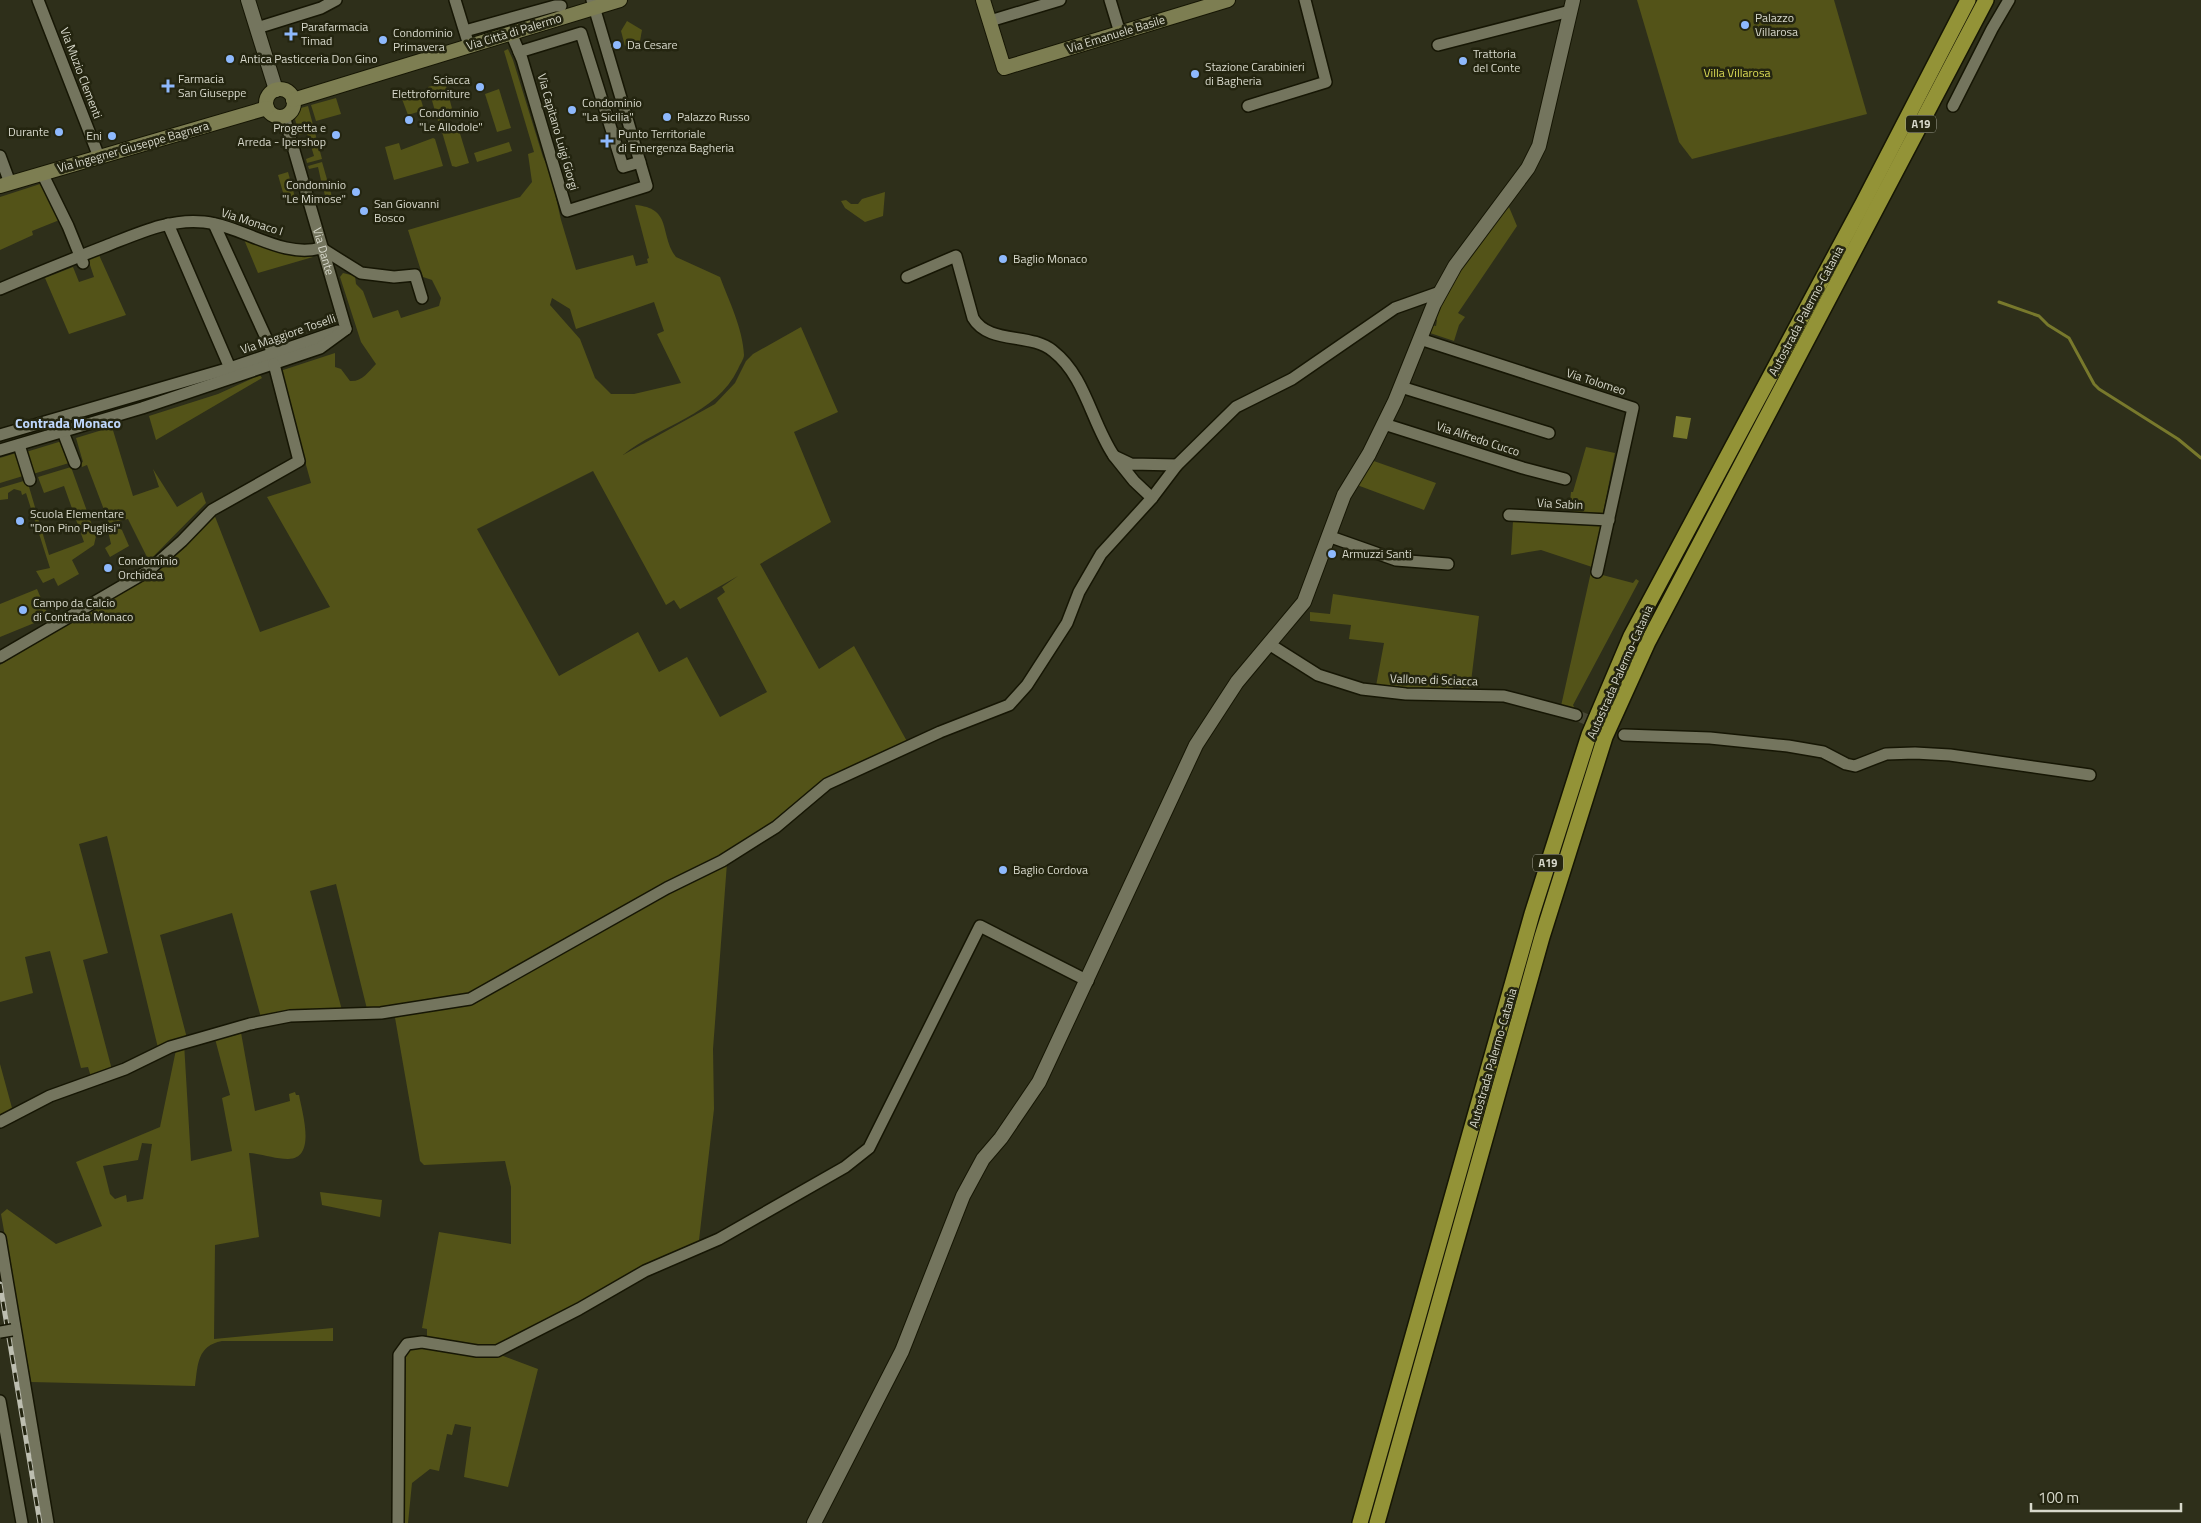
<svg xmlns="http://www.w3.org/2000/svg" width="2201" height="1523" font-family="'Titillium Web',sans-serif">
<rect width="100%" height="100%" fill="#2e2f1a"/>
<g fill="#535318" fill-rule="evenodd">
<polygon points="1637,0 1834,0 1867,114 1692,159 1679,142"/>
<polygon points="627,21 642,30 640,41 625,46 621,31"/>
<path d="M508,49L513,60L543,157L550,171L561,220L576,270L633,255L636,266L648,263L647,259L649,258L635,205C673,208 659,234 676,257L720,277C729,301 743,329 744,355C744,359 740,364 738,369C716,415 660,425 623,455L715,404L735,383L746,361L753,354L801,327L838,412L794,432L831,522L760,564L819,669L854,646L909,745L827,784L727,863L713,1049L714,1109L698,1249L495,1353L538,1369L508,1487L464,1477L471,1427L455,1424L452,1435L447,1434L439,1471L430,1469L412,1483L408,1523H398L399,1355L407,1344L427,1342V1329L422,1328L439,1232L511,1244V1187L505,1161L424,1165L420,1161L394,1012L368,1013L336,884L310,891L343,1014L262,1021L232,913L160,935L188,1042L184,1043L191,1161L232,1151L222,1098L230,1095L214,1035L240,1027L255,1111L290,1101L289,1094L295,1092L296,1095H299C302,1112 317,1159 288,1159C275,1159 262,1154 249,1153L259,1237L215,1245L214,1339L333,1328V1341H222C197,1346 198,1364 195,1386L31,1382L1,1214L7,1209L56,1244L102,1226L76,1162L160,1127L177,1045L159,1052L107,836L79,844L108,953L83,960L112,1070L91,1077L88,1067L81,1068L50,951L25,957L33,993L0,1002V665L157,570L183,549L197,530L214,514L260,632L330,607L267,497L311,483L280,371L335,353V367L341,369L350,381C362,382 368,372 376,364L361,342L340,277L343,273L355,276L356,284L363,291L373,318L398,310L401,318L439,306L441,298L432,280L423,277L408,230L520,197L532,182L528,154L534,152L504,51ZM552,298L570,309L576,329L654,302L664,331L657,334L681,383L634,394H611L595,378L580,339L550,305ZM593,471L666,605L674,600L680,609L738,576L722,587L725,592L717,598L767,692L720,717L687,657L659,672L638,632L559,676L477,529ZM142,1143L152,1144L143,1199L127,1202L126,1195L115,1199L110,1194L103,1166L138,1160Z"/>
<polygon points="445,82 454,116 438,121 428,87"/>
<polygon points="499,89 511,128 497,132 485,94"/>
<polygon points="419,93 424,110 408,115 402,99"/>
<polygon points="336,98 341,114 316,121 311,105"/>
<polygon points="308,106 322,159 307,163 306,159 314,156 307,133 299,135 294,115 297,109"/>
<polygon points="458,127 469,163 456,167 452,166 442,132"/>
<polygon points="433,138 435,139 443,166 394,180 385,147 399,143 401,150"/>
<polygon points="509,142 512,151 477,162 474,153"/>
<polygon points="322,162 333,200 320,203 319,201 326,199 323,188 316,190 315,187 322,185 318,167 309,169 308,166"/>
<polygon points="288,172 296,201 286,203 278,175"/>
<polygon points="40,184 62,219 32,231 33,235 0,250 0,197"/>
<polygon points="885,192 883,216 865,222 845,208 841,201 846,200 851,204 858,204 862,199"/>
<path d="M1509,207L1517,226L1458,313L1465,317L1459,325L1454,341L1427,332L1431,325L1436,326L1437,320L1434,318C1447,279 1481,238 1509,207Z"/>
<polygon points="243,237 281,251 313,257 258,273"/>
<polygon points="99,255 126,315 69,334 45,278 73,267 79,282 94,277 88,259"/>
<polygon points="260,375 262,378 156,440 149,416 218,394"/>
<polygon points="112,427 133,496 159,487 153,469 177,507 202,492 206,503 149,561 128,519 109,523 87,465 82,467 81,463 83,462 76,438"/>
<polygon points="62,441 69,463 33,474 26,452"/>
<polygon points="1586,447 1615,453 1603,513 1569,512 1571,492 1573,492"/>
<polygon points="16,453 23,476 0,483 0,458"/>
<polygon points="1371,460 1436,483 1424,510 1357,485"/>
<polygon points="71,467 96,536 94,545 72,560 79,574 58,586 54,578 43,583 36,571 50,568 26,493 22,495 21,491 14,489 8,493 8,499 0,500 0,488 27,480 49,555 84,542 64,486 44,493 38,477"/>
<polygon points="1513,521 1601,525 1592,567 1541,550 1511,555"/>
<polygon points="118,528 122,530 129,546 110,557 105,548 111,544 108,531"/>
<polygon points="1591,572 1633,583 1636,579 1639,581 1573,705 1575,709 1561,706"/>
<polygon points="37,589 49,617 0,637 0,604"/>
<polygon points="1333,594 1479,616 1470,690 1461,690 1461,685 1455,684 1452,689 1424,690 1376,686 1384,643 1349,639 1351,625 1310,621 1310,612 1330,614"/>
<polygon points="0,1064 12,1108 0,1116"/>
<polygon points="320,1192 382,1200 380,1217 322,1205"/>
</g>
<polygon fill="#78792c" points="1676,416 1691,418 1687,439 1673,437"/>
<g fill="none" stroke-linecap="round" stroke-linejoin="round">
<polyline stroke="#78792c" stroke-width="3" points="1999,302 2039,316 2048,325 2069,338 2094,384 2099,389 2178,439 2201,458"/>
<polyline stroke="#484835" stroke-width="11" stroke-dasharray="11 5.5" stroke-linecap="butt" points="1576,715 1624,735"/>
<defs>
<g id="minor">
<polyline points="38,0 99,157"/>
<polyline points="455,0 467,39"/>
<polyline points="1110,0 1120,33"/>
<polyline points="990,21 1060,0"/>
<polyline points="257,28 321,8 336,0"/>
<polyline points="465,31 555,6 561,6"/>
<polyline points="511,33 522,59 567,211 647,186 592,0"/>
<polyline points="1438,45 1570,11"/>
<polyline points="519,52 581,33 623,167 640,162"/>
<polyline points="1248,106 1326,82 1305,0"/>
<polyline points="1953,106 1992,29 2009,0"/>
<path id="s1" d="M284,116L346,329"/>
<polyline points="0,156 10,183"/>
<polyline points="42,173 68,226 83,263"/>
<polyline points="168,224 230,368"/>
<polyline points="214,224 273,353"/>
<path d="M907,277L956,256L973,318C989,345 1030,332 1053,351C1086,377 1091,422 1114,456"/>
<path d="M0,289C35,274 70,260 106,246C137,234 170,218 204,222C243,226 282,259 321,248L361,273L394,277L415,275L422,298"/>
<polyline points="1420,339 1633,408 1597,572"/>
<polyline points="1401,387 1549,433"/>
<polyline points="1384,424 1523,468 1565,479"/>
<polyline points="63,432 75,463"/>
<polyline points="0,435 230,368 338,331"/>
<polyline points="19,445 30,480"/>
<polyline points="0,450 142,408 320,348 346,329"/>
<polyline points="1152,498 1134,481 1114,456 1131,464 1177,465"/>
<polyline points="1509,515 1609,520"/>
<polyline points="1328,536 1396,560 1448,564"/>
<polyline points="1269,644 1318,675 1362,689 1406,694 1504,696 1576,715"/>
<polyline points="0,657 148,571 182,541 212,510 299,461 274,364"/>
<polyline points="1624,735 1710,738 1788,746 1823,752 1846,764 1855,766 1886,754 1915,753 1950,755 2090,775"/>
<polyline points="0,1122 50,1096 125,1069 170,1047 250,1024 290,1016 381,1013 470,999 667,888 722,861 776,827 827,784 940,732 1009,705 1027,685 1067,623 1079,592 1101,554 1152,498 1177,465 1236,407 1292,379 1395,308 1440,292"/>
<polyline points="0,1238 48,1523"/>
<polyline points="0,1401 22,1523"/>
<polyline points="398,1523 399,1355 407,1344 422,1342 477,1351 497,1351 579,1309 645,1271 719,1239 845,1167 869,1148 980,926 1088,981"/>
</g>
<g id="tertiary">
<polyline points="248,0 276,90"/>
<polyline points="814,1523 902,1351 963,1196 983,1159 1001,1138 1039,1082 1196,745 1237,682 1304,602 1344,495 1369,454 1395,401 1434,304 1455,266 1528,168 1539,146 1573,0"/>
</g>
<g id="secondary">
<polyline points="983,0 1004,68 1228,0"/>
<circle cx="280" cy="103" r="14"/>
<polyline points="293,100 620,0"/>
<polyline points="0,186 267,108"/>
</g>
<g id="motorway">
<polyline points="1360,1523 1532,914 1589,735 1631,636 1863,203 1968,0"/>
<polyline points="1377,1523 1542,937 1605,737 1648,642 1986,0"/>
</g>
</defs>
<use href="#minor" stroke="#161604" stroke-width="14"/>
<use href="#tertiary" stroke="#161604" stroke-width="16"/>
<use href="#secondary" stroke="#161604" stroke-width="16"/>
<use href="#motorway" stroke="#161604" stroke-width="18"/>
<use href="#minor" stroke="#74755e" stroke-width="11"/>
<use href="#tertiary" stroke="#74755e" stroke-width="14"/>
<use href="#secondary" stroke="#7d7e52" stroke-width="14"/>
<use href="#motorway" stroke="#939337" stroke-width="15"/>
<defs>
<polyline id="rail" points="0,1284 40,1523"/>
</defs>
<use href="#rail" stroke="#bdbeb0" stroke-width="5"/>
<use href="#rail" stroke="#242510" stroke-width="3" stroke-dasharray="9" stroke-linecap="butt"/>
<defs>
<polyline id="minor-bridge" points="0,1332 12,1330"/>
</defs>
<use href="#minor-bridge" stroke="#161604" stroke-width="14" stroke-linecap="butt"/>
<use href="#minor-bridge" stroke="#74755e" stroke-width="11"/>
</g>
<g fill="#8eb9fd" stroke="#242510" stroke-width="2">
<circle cx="1745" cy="25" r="5"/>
<path d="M288.5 26.5h5v5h5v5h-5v5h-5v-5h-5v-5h5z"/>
<circle cx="383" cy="40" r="5"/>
<circle cx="617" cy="45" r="5"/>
<circle cx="230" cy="59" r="5"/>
<circle cx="1463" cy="61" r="5"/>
<circle cx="1195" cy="74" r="5"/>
<path d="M165.5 78.5h5v5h5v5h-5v5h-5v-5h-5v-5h5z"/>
<circle cx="480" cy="87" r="5"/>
<circle cx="572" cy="110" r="5"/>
<circle cx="667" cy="117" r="5"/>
<circle cx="409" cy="120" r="5"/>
<circle cx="59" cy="132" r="5"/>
<circle cx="336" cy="135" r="5"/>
<circle cx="112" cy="136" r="5"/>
<path d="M604.5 133.5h5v5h5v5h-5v5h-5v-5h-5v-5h5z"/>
<circle cx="356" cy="192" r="5"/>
<circle cx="364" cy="211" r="5"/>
<circle cx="1003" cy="259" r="5"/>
<circle cx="20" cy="521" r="5"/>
<circle cx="1332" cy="554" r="5"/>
<circle cx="108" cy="568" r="5"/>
<circle cx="23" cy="610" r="5"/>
<circle cx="1003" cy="870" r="5"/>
</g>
<g text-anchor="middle" stroke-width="5" stroke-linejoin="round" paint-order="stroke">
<g fill="#242510" stroke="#a2a394" stroke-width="1">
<rect x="1906" y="115.5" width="30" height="17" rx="4"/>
<rect x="1533" y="854.5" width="30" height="17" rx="4"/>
</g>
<g font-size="11" font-weight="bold" fill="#d8d9cc">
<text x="1921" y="128">A19</text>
<text x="1548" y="867">A19</text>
</g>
<g font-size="12" fill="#d8d9cc" stroke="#242510" text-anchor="start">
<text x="1755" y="22">Palazzo<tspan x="1755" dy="14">Villarosa</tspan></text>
<text x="301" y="31">Parafarmacia<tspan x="301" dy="14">Timad</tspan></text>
<text x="393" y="37">Condominio<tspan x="393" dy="14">Primavera</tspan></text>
<text x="627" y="49">Da Cesare</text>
<text x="1473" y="58">Trattoria<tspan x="1473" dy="14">del Conte</tspan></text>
<text x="240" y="63">Antica Pasticceria Don Gino</text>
<text x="1205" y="71">Stazione Carabinieri<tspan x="1205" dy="14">di Bagheria</tspan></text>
<text x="178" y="83">Farmacia<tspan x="178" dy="14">San Giuseppe</tspan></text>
<text x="470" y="84" text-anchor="end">Sciacca<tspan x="470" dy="14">Elettroforniture</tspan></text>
<text x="582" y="107">Condominio<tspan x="582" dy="14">"La Sicilia"</tspan></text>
<text x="419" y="117">Condominio<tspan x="419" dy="14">"Le Allodole"</tspan></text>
<text x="677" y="121">Palazzo Russo</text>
<text x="326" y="132" text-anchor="end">Progetta e<tspan x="326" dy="14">Arreda - Ipershop</tspan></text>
<text x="49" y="136" text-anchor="end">Durante</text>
<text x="618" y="138">Punto Territoriale<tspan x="618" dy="14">di Emergenza Bagheria</tspan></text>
<text x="102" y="140" text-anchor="end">Eni</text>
<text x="346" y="189" text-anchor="end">Condominio<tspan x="346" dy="14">"Le Mimose"</tspan></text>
<text x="374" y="208">San Giovanni<tspan x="374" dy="14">Bosco</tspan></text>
<text x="1013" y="263">Baglio Monaco</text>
<text x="30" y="518">Scuola Elementare<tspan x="30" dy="14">"Don Pino Puglisi"</tspan></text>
<text x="1342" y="558">Armuzzi Santi</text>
<text x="118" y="565">Condominio<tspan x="118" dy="14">Orchidea</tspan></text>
<text x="33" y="607">Campo da Calcio<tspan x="33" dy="14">di Contrada Monaco</tspan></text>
<text x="1013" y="874">Baglio Cordova</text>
</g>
<g font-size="12" fill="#d8d9cc" stroke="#242510">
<text transform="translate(514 32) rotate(-17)" y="4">Via Città di Palermo</text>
<text transform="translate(1116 34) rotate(-17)" y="4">Via Emanuele Basile</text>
<text transform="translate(81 73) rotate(69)" y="4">Via Muzio Clementi</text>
<text transform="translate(558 132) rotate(74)" y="4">Via Capitano Luigi Giorgi</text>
<text transform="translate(133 147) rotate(-16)" y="4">Via Ingegner Giuseppe Bagnera</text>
<text transform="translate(252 222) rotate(18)" y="4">Via Monaco I</text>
<text dy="4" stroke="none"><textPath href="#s1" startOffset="141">Via Dante</textPath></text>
<text transform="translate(1806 311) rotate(-62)" y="4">Autostrada Palermo-Catania</text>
<text transform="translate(288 334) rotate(-19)" y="4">Via Maggiore Toselli</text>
<text transform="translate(1596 382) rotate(18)" y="4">Via Tolomeo</text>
<text transform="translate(1478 439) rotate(18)" y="4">Via Alfredo Cucco</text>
<text transform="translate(1560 504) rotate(3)" y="4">Via Sabin</text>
<text transform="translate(1620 672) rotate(-66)" y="4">Autostrada Palermo-Catania</text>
<text transform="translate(1434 680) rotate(2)" y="4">Vallone di Sciacca</text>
<text transform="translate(1493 1058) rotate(-74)" y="4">Autostrada Palermo-Catania</text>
</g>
<g font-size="12" fill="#dadb55" stroke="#242510">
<text x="1737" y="77">Villa Villarosa</text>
</g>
<g font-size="14" font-weight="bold" fill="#bed7fd" stroke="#242510">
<text x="68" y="428">Contrada Monaco</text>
</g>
</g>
<path d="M2031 1503v8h150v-8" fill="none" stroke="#d8d9cc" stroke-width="2.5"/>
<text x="2038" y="1503" font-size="15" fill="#d8d9cc" stroke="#242510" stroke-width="4" paint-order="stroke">100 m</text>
</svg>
